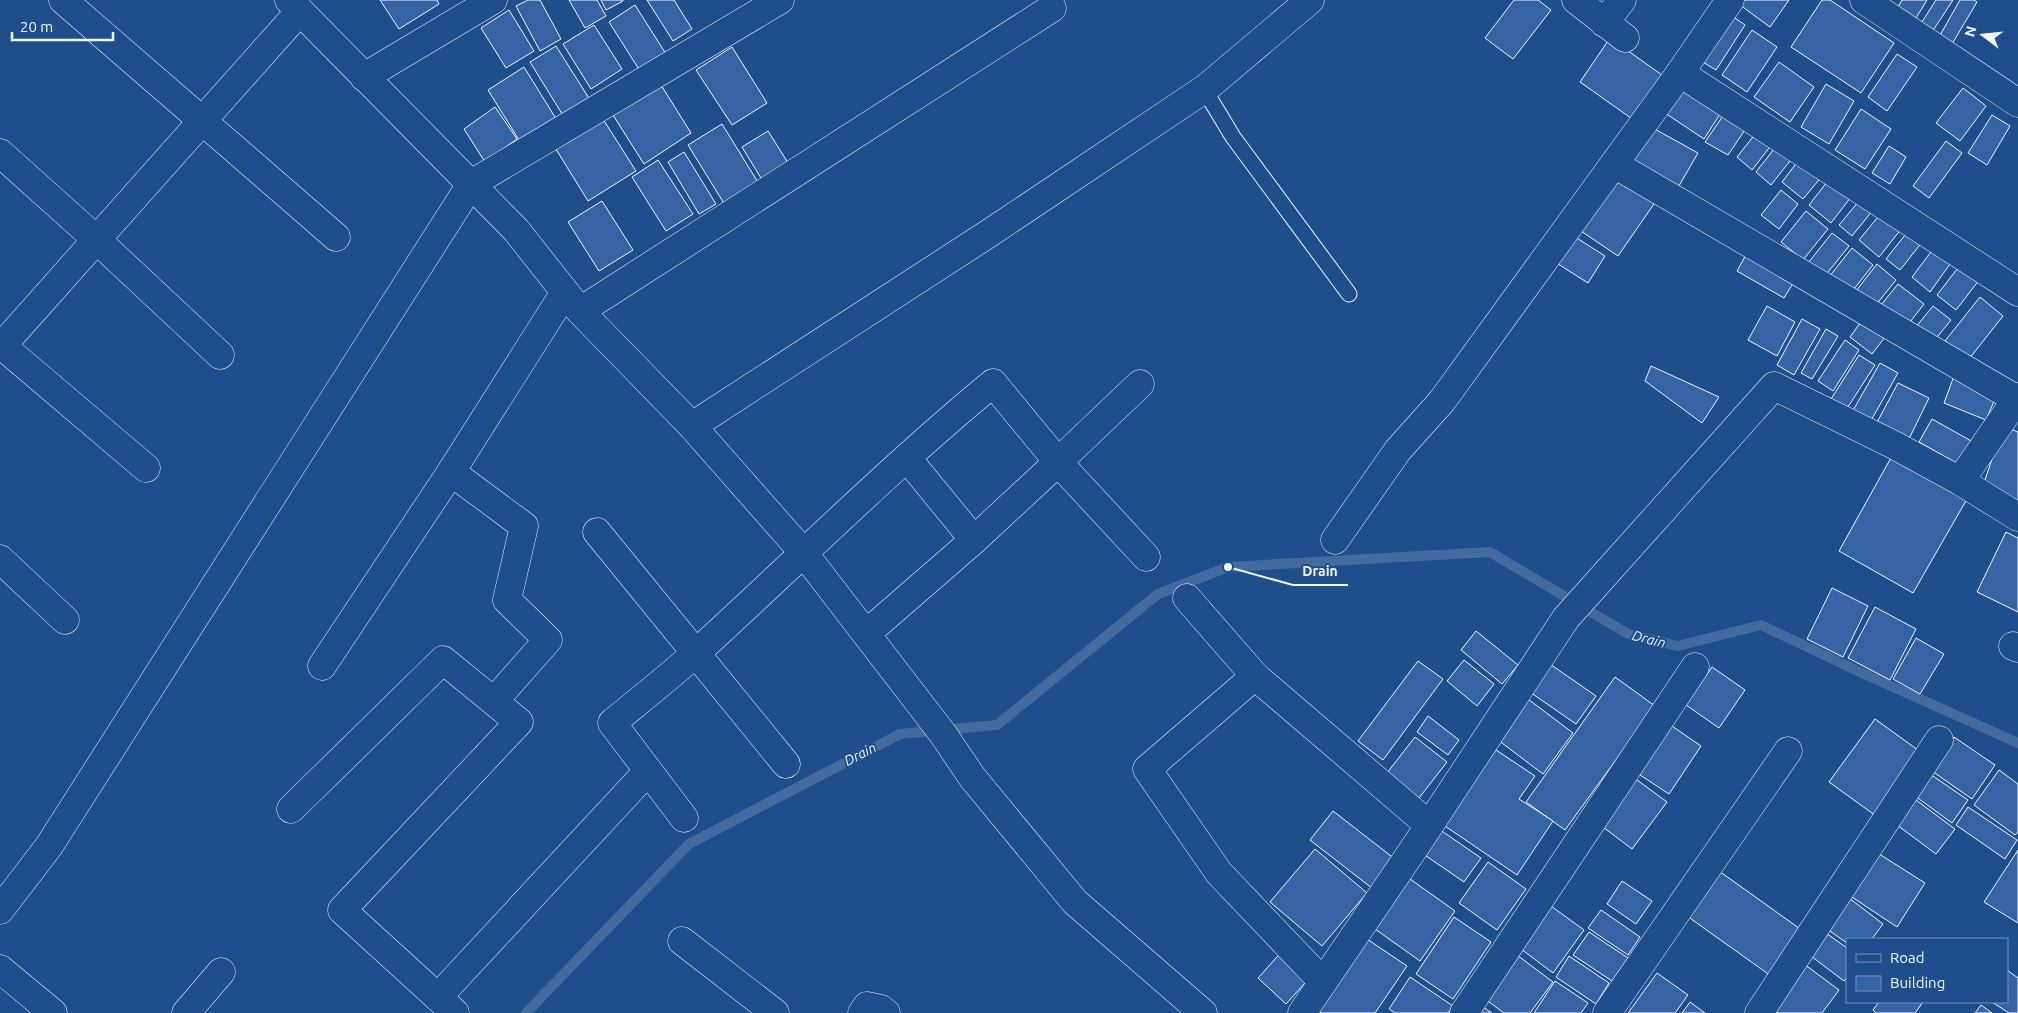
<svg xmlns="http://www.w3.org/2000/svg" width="2018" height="1013" font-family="Ubuntu,sans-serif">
<rect width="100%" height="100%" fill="#1f4e8c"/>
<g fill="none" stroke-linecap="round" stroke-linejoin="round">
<polyline stroke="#446ba0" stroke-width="10" points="526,1013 689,844 900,734 997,725 1158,594 1228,567 1490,552 1628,634 1678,646 1761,625 1862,673 2018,743"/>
</g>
<g fill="#3563a3" stroke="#f2f6ff">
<polygon points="380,0 437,0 439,4 399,29"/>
<polygon points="528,0 540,0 561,39 540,51 516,6"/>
<polygon points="569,0 597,0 606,16 585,28"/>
<polygon points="601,0 623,0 623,1 606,10"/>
<polygon points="647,0 674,0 692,29 673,41"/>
<polygon points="1514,0 1538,0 1551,10 1513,59 1485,38"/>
<polygon points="1737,0 1789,0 1770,27 1736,2"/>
<polygon points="1822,0 1830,0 1894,43 1861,93 1791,47"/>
<polygon points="1902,0 1927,0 1916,18 1898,7"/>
<polygon points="1936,0 1953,0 1932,32 1920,25"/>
<polygon points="1960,0 1974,0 1977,2 1952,44 1939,37"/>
<polygon points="635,5 666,54 640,71 609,22"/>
<polygon points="509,10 534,51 506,68 481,28"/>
<polygon points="1728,13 1745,25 1716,70 1698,59"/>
<polygon points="594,25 622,69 591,89 563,44"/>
<polygon points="1752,30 1777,47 1747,92 1722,75"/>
<polygon points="1610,38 1669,80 1638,123 1580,82"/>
<polygon points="556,46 590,100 564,117 530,62"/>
<polygon points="732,47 767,103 732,125 696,70"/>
<polygon points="1897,54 1917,67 1887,111 1868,97"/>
<polygon points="1779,62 1814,87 1790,122 1754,97"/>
<polygon points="524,67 558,122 522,145 488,90"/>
<polygon points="1684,83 1724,108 1704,139 1665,113"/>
<polygon points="1826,84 1854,101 1829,144 1801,127"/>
<polygon points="661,85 691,133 644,164 613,115"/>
<polygon points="1963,88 1986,106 1960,141 1936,123"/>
<polygon points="495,107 517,139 485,162 464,129"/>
<polygon points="1861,109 1891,129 1865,169 1835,150"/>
<polygon points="1727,110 1749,124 1728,155 1705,142"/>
<polygon points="1992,115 2010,126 1987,165 1968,153"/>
<polygon points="601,116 636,171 588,201 554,146"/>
<polygon points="722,124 759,184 725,205 688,145"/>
<polygon points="1651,127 1698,153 1676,191 1630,166"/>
<polygon points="1760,128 1776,139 1752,170 1737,157"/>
<polygon points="768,131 790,166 764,183 742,147"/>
<polygon points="1946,141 1962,153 1929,198 1913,186"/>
<polygon points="1778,144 1793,157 1771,185 1756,172"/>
<polygon points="1889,146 1906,157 1890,184 1872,173"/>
<polygon points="684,152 716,204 699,214 668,162"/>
<polygon points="1801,157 1823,175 1803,199 1782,182"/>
<polygon points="658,160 693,214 666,231 632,177"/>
<polygon points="1619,175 1656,201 1618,256 1581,231"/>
<polygon points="1831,177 1854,193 1831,223 1809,205"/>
<polygon points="1781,190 1798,204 1779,229 1761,215"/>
<polygon points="1864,195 1877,205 1852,236 1839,225"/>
<polygon points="602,201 633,250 599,271 568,222"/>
<polygon points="1806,211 1828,229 1803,260 1781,242"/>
<polygon points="1882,212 1902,228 1879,257 1859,240"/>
<polygon points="1909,230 1923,241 1900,270 1886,259"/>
<polygon points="1832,233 1849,246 1824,277 1808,263"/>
<polygon points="1572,235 1605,256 1588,283 1555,262"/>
<polygon points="1937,244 1955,257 1930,292 1912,277"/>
<polygon points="1852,248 1873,265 1850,294 1829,277"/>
<polygon points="1747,253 1795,280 1784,298 1737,271"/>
<polygon points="1964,260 1983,275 1956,310 1937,295"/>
<polygon points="1877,264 1896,280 1871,311 1852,296"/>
<polygon points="1898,284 1924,304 1903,331 1877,310"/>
<polygon points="1980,297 2003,316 1969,359 1945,341"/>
<polygon points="1767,306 1795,322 1777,356 1748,340"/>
<polygon points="1933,306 1951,320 1929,347 1911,333"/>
<polygon points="1802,319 1820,329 1794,375 1777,365"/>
<polygon points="1863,319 1885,337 1872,354 1850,337"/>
<polygon points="1826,329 1838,336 1812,379 1801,373"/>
<polygon points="1845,340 1859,350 1833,391 1818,381"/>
<polygon points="1859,355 1875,365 1846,410 1831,399"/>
<polygon points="1880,363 1898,373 1869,424 1851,414"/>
<polygon points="1651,366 1719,397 1702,423 1645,381"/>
<polygon points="1954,376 1997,394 1986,420 1944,403"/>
<polygon points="1898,383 1929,398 1906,445 1874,428"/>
<polygon points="1932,419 1973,442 1960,465 1919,442"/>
<polygon points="2003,426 2018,432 2018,501 1982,489"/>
<polygon points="1892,456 1967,499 1913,593 1839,551"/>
<polygon points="2006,532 2018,538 2018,612 1977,592"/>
<polygon points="1832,588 1868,606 1843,657 1807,639"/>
<polygon points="1875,607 1916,629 1890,680 1848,658"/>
<polygon points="1476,631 1518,665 1502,684 1461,650"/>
<polygon points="1916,638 1944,654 1920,694 1893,679"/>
<polygon points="1464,660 1494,684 1477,706 1447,681"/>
<polygon points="1418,661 1443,679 1383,760 1358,741"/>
<polygon points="1547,662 1596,696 1576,724 1527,690"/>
<polygon points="1712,667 1745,690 1719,728 1686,705"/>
<polygon points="1615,677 1655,706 1565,830 1526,802"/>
<polygon points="1524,696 1573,733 1543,774 1494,737"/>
<polygon points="1428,716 1459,740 1448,755 1417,732"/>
<polygon points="1875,719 1922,753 1876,816 1829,782"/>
<polygon points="1669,724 1701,746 1669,794 1637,773"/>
<polygon points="1415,737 1447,762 1419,798 1387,773"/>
<polygon points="1954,737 1995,765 1972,799 1932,771"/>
<polygon points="1490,746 1535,776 1519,799 1553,821 1517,875 1439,822"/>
<polygon points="1999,770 2018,784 2018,832 2015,835 1974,805"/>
<polygon points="1930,774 1968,800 1952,823 1915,796"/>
<polygon points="1633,777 1667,802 1632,849 1599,824"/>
<polygon points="1916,800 1955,829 1936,854 1897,825"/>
<polygon points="1968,807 2017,840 2005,859 1956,825"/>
<polygon points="1333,811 1400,863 1377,892 1310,840"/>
<polygon points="1433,825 1481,858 1464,882 1416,849"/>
<polygon points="1315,849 1367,893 1322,946 1270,902"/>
<polygon points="2018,850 2018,923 1984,902"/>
<polygon points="1876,852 1925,883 1897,927 1849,895"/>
<polygon points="1488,862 1526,889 1497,930 1459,903"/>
<polygon points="1719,871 1803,931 1771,976 1687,916"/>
<polygon points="1403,874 1455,911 1420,961 1368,924"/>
<polygon points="1622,881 1652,901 1636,924 1607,904"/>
<polygon points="1849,898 1883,924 1872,939 1847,939 1847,943 1827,929"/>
<polygon points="1551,906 1584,930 1553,973 1521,949"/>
<polygon points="1601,910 1640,937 1628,955 1588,928"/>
<polygon points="1454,917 1491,942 1453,999 1416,974"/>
<polygon points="1823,931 1847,948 1847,977 1844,981 1807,953"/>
<polygon points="1589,932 1628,958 1612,981 1573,955"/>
<polygon points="1361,935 1407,966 1375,1013 1322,1013 1313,1007"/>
<polygon points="1286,947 1314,973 1286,1004 1258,978"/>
<polygon points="1517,955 1553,982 1530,1013 1504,1013 1485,999"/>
<polygon points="1569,956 1609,983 1596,1004 1556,977"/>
<polygon points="1800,961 1839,990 1822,1013 1778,1013 1767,1005"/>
<polygon points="2007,970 2018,978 2018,1013 2009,1013 1992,1002 2007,1002"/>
<polygon points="1657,973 1688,995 1675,1013 1628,1013"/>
<polygon points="1410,977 1453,1006 1448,1013 1395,1013 1389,1009"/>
<polygon points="1555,981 1588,1003 1581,1013 1534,1013"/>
<polygon points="1690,1002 1705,1013 1682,1013"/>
<polygon points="1879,1002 1923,1002 1915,1013 1876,1013 1873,1010"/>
<polygon points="1480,1005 1492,1013 1474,1013"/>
<polygon points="1981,1005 1992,1013 1975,1013"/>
</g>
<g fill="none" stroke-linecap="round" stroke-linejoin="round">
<defs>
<polyline id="lane" points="1204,89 1233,137 1349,294"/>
<g id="street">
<polyline points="63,0 336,237"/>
<polyline points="289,0 516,230 580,311 692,426 803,552 943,734 972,777 1075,902 1203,1013"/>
<polyline points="1576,0 1625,38"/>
<polyline points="1864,0 2018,103"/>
<polyline points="1604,23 1622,0"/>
<polyline points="1680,73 2018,292"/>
<polyline points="364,77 493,0"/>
<polyline points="0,153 97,240 220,355"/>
<polyline points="1614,164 2016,399"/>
<polyline points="580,311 1052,8"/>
<polyline points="0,344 146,468"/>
<polyline points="0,348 300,11"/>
<polyline points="692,426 991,232 1206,88 1310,0"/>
<polyline points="907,458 974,540"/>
<polyline points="451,472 524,526 507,600 548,640 494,701"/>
<polyline points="1960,481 2018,397"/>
<polyline points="597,532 786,764"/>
<polyline points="1335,540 1398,450 1442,401 1680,73 1730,0"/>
<polyline points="0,559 65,620"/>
<polyline points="1187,598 1255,676 1429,825"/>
<polyline points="867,633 974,540 1058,462 1146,557"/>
<polyline points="2013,646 2018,648"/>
<polyline points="322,666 451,472 565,292"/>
<polyline points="1255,676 1147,769 1219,873 1323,982"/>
<polyline points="291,809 443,660 519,722 342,910 455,1013"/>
<path d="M684,818L612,723C640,700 669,677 696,653C795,563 890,468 993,383L1058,462L1140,384"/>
<polyline points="0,910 49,846 471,184 780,0"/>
<polyline points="682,941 775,1013"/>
<polyline points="0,969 53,1013"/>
<polyline points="438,997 648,771"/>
<polyline points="186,1013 221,972"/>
<polyline points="862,1013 867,1006 881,1009 886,1013"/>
<polyline points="1302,1013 1417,844 1566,618 1774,386 1894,445 1960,481 2018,517"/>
<polyline points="1464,1013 1695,667"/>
<polyline points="1607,1013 1788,751"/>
<polyline points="1759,1013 1939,740"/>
</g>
</defs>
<use href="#lane" stroke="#f2f6ff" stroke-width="17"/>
<use href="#street" stroke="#f2f6ff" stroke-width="29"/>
<use href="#lane" stroke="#1f4e8c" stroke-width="15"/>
<use href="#street" stroke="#1f4e8c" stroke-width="28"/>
</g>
<g text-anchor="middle" stroke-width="4" stroke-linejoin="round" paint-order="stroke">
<g font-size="14" font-style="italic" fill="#f2f6ff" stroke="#1f4e8c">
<text transform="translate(1649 639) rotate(14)" y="5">Drain</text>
<text transform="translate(860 754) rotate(-27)" y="5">Drain</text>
</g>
</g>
<path fill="none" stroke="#f2f6ff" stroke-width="2" d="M1228 567L1293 585H1348"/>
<circle fill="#f2f6ff" stroke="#1f4e8c" stroke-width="2" cx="1228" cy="567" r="5"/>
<g font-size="14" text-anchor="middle" font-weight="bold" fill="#f2f6ff" stroke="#1f4e8c" stroke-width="4" stroke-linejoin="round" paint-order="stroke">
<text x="1320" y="576">Drain</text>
</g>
<rect x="1846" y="938" width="162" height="65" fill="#1f4e8c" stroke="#7391ba"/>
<rect x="1856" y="954" width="25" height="8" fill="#1f4e8c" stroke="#7391ba"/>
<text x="1890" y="963" font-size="15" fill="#f2f6ff">Road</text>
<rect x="1856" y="976" width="25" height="15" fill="#3563a3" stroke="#7391ba"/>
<text x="1890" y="988" font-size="15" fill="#f2f6ff">Building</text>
<g transform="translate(1983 35) rotate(286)" stroke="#1f4e8c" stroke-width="4" paint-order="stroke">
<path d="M0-4L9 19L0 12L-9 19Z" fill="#f2f6ff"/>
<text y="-8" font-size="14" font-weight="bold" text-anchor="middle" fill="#f2f6ff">N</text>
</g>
<path d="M12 32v8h101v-8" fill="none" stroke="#f2f6ff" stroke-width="2.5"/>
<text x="20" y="32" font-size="15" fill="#f2f6ff" stroke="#1f4e8c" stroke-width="4" paint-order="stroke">20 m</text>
</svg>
